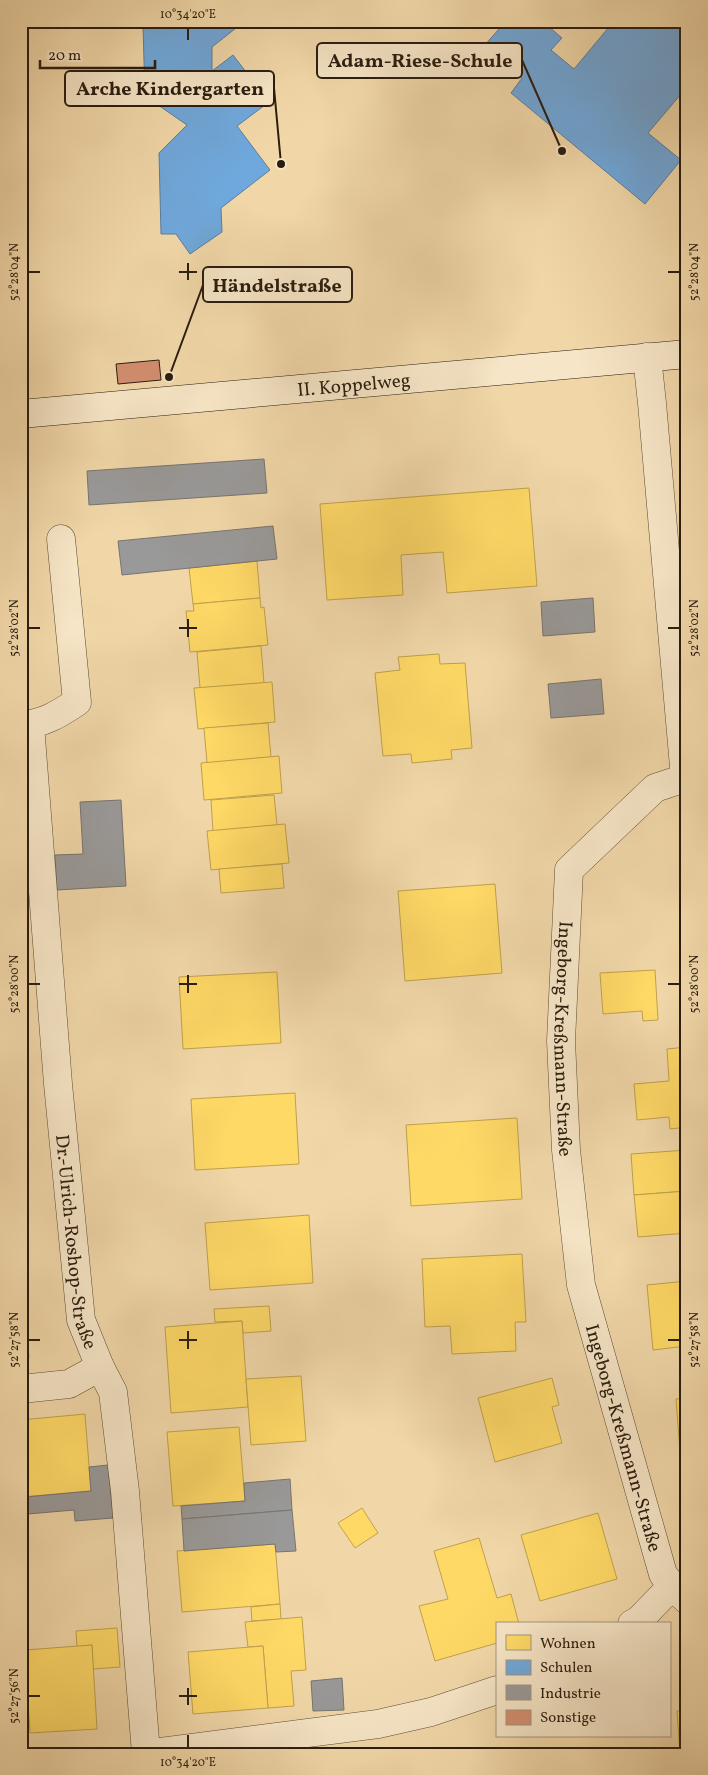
<svg xmlns="http://www.w3.org/2000/svg" width="708" height="1775" font-family="Vollkorn,serif">
<rect width="100%" height="100%" fill="#f1d7a8"/>
<filter id="stains"><feTurbulence type="fractalNoise" baseFrequency=".004" numOctaves="4"/><feColorMatrix values="0 0 0 0 .2 0 0 0 0 .09 0 0 0 0 .02 0 0 0 .5 -.17"/></filter>
<radialGradient id="worn" r=".72"><stop offset=".6" stop-color="#630" stop-opacity="0"/><stop offset="1" stop-color="#630" stop-opacity=".3"/></radialGradient>
<g fill="#ffd966" stroke="#bfa14c">
<polygon points="529,488 537,586 447,593 443,552 401,555 403,595 327,600 320,504"/>
<polygon points="257,561 260,598 193,604 189,568"/>
<polygon points="260,598 261,608 264,607 268,645 190,652 186,611 194,611 193,604"/>
<polygon points="261,646 264,683 200,688 197,652"/>
<polygon points="439,654 440,664 465,663 472,748 451,750 452,759 412,763 411,754 383,756 375,673 400,670 398,657"/>
<polygon points="272,682 275,722 198,729 194,688"/>
<polygon points="268,723 271,757 207,763 204,728"/>
<polygon points="279,756 282,793 204,800 201,763"/>
<polygon points="274,795 277,825 213,831 211,800"/>
<polygon points="285,824 289,863 211,870 207,831"/>
<polygon points="282,864 284,888 221,893 219,869"/>
<polygon points="495,884 502,973 405,981 398,891"/>
<polygon points="655,970 658,1020 643,1021 642,1011 603,1014 600,973"/>
<polygon points="277,972 281,1043 183,1049 179,977"/>
<polygon points="687,1047 687,1127 670,1129 669,1117 637,1120 634,1084 669,1081 667,1049"/>
<polygon points="295,1093 299,1164 195,1170 191,1099"/>
<polygon points="517,1118 522,1199 411,1206 406,1125"/>
<polygon points="687,1150 687,1191 634,1195 631,1154"/>
<polygon points="687,1191 687,1233 638,1237 634,1195"/>
<polygon points="309,1215 313,1283 210,1290 205,1223"/>
<polygon points="522,1254 526,1322 515,1322 516,1351 452,1354 450,1326 425,1327 422,1259"/>
<polygon points="22,1277 26,1318 21,1318 21,1278"/>
<polygon points="687,1281 687,1346 653,1350 647,1285"/>
<polygon points="269,1306 271,1331 243,1333 242,1321 215,1322 214,1309"/>
<polygon points="21,1318 26,1318 29,1358 21,1359"/>
<polygon points="242,1321 248,1407 171,1413 165,1327"/>
<polygon points="301,1376 306,1441 251,1445 246,1379"/>
<polygon points="552,1378 559,1405 552,1407 562,1443 495,1462 478,1398"/>
<polygon points="687,1398 687,1464 681,1464 676,1399"/>
<polygon points="85,1414 91,1491 21,1497 21,1420"/>
<polygon points="239,1427 245,1501 173,1506 167,1432"/>
<polygon points="362,1508 378,1533 355,1548 338,1523"/>
<polygon points="598,1513 617,1579 540,1601 521,1535"/>
<polygon points="479,1538 497,1598 511,1594 519,1624 497,1624 497,1643 435,1661 419,1606 448,1599 434,1551"/>
<polygon points="275,1544 280,1604 182,1612 177,1551"/>
<polygon points="280,1604 281,1619 252,1621 251,1607"/>
<polygon points="302,1617 306,1670 291,1671 294,1706 268,1708 263,1646 248,1647 245,1622"/>
<polygon points="117,1628 120,1667 93,1669 92,1645 77,1647 76,1631"/>
<polygon points="92,1645 97,1729 30,1733 25,1650"/>
<polygon points="263,1646 268,1708 193,1714 188,1652"/>
<polygon points="687,1710 687,1754 680,1754 677,1711"/>
<polygon points="607,1751 608,1754 581,1754"/>
</g>
<g fill="#6fa8dc" stroke="#5a7e9f">
<polygon points="147,21 245,21 212,47 212,71 233,55 269,102 237,126 270,170 221,208 222,232 190,254 176,234 161,234 159,153 187,125 145,96 143,25"/>
<polygon points="506,21 542,21 562,38 551,50 574,69 614,21 687,21 687,87 648,133 681,160 645,204 511,93 522,78 484,46"/>
</g>
<g fill="#999" stroke="#787470">
<polygon points="264,459 267,493 89,505 87,471"/>
<polygon points="273,526 277,559 122,575 118,541"/>
<polygon points="593,598 595,632 543,636 541,602"/>
<polygon points="601,679 604,714 551,718 548,684"/>
<polygon points="121,800 126,886 57,890 55,855 83,854 80,802"/>
<polygon points="108,1465 113,1518 75,1521 74,1510 28,1514 26,1497 91,1491 89,1467"/>
<polygon points="290,1479 292,1510 182,1519 181,1506 245,1501 244,1483"/>
<polygon points="292,1510 296,1551 276,1552 275,1544 184,1551 182,1519"/>
<polygon points="342,1678 344,1710 313,1711 311,1681"/>
</g>
<polygon fill="#d38f70" stroke="#2a1d10" points="159,360 161,380 118,384 116,364"/>
<g fill="none" stroke-linecap="round" stroke-linejoin="round">
<defs>
<g id="street">
<path id="s1" d="M647,357L652,403L685,778L655,788L569,870L561,1041L566,1150L581,1285L663,1574L672,1586L687,1600"/>
<path d="M21,725C43,724 59,714 77,702L61,539"/>
<path id="s2" d="M30,725L58,1084L81,1320L100,1367L113,1392L125,1491L146,1753"/>
<polyline points="21,1389 69,1384 100,1367"/>
<polyline points="632,1624 639,1620 672,1586"/>
<polyline points="145,1754 378,1724 431,1712 497,1690"/>
</g>
<g id="secondary">
<path id="s3" d="M21,414L687,354"/>
</g>
</defs>
<use href="#street" stroke="#5c4c36" stroke-width="29"/>
<use href="#secondary" stroke="#2a1d10" stroke-width="29"/>
<use href="#street" stroke="#f6e5c6" stroke-width="28"/>
<use href="#secondary" stroke="#f6e5c6" stroke-width="28"/>
</g>
<path fill="none" stroke="#2a1d10" stroke-width="2" d="M188,28V40M188,263V280M28,272H40M179,272H197M668,272H680M188,619V637M28,628H40M179,628H197M668,628H680M188,975V993M28,984H40M179,984H197M668,984H680M188,1331V1349M28,1340H40M179,1340H197M668,1340H680M188,1688V1705M28,1696H40M179,1696H197M188,1735V1748"/>
<g text-anchor="middle" stroke-width="5" stroke-linejoin="round" paint-order="stroke">
<g font-size="19" fill="#2a1d10" stroke="#f6e5c6">
<text dy="7" stroke="none"><textPath href="#s3" startOffset="334">II. Koppelweg</textPath></text>
<text dy="7" stroke="none"><textPath href="#s1" startOffset="742">Ingeborg-Kreßmann-Straße</textPath></text>
<text dy="7" stroke="none"><textPath href="#s2" startOffset="519">Dr.-Ulrich-Roshop-Straße</textPath></text>
<text dy="7" stroke="none"><textPath href="#s1" startOffset="1148">Ingeborg-Kreßmann-Straße</textPath></text>
</g>
</g>
<path fill="none" stroke="#2a1d10" stroke-width="2" d="M562 151L522 60M281 164L274 88M169 377L203 285"/>
<g fill="#2a1d10" stroke="#f6e5c6" stroke-width="2">
<circle cx="562" cy="151" r="5"/>
<circle cx="281" cy="164" r="5"/>
<circle cx="169" cy="377" r="5"/>
</g>
<g fill="#f6e5c6" stroke="#2a1d10" stroke-width="2">
<rect x="317" y="43" width="205" height="35" rx="5"/>
<rect x="65" y="71" width="209" height="35" rx="5"/>
<rect x="203" y="267" width="149" height="35" rx="5"/>
</g>
<g font-size="20" text-anchor="middle" font-weight="bold" fill="#2a1d10">
<text x="420" y="67">Adam-Riese-Schule</text>
<text x="170" y="95">Arche Kindergarten</text>
<text x="277" y="292">Händelstraße</text>
</g>
<rect width="708" height="1775" fill="none" stroke="#f1d7a8" stroke-width="55"/>
<rect x="496" y="1622" width="175" height="115" fill="#f6e5c6" stroke="#a4957d"/>
<rect x="506" y="1635" width="25" height="15" fill="#ffd966" stroke="#a4957d"/>
<text x="540" y="1648" font-size="15" fill="#2a1d10">Wohnen</text>
<rect x="506" y="1660" width="25" height="15" fill="#6fa8dc" stroke="#a4957d"/>
<text x="540" y="1672" font-size="15" fill="#2a1d10">Schulen</text>
<rect x="506" y="1685" width="25" height="15" fill="#999999" stroke="#a4957d"/>
<text x="540" y="1698" font-size="15" fill="#2a1d10">Industrie</text>
<rect x="506" y="1710" width="25" height="15" fill="#d38f70" stroke="#a4957d"/>
<text x="540" y="1722" font-size="15" fill="#2a1d10">Sonstige</text>
<path d="M40 60v8h115v-8" fill="none" stroke="#2a1d10" stroke-width="2.5"/>
<text x="48" y="60" font-size="15" fill="#2a1d10" stroke="#f6e5c6" stroke-width="4" paint-order="stroke">20 m</text>
<rect x="28" y="28" width="652" height="1720" fill="none" stroke="#2a1d10" stroke-width="2"/>
<g font-size="12" text-anchor="middle" fill="#2a1d10">
<text x="188" y="18">10°34'20"E</text>
<text transform="translate(14 272) rotate(-90)" y="4">52°28'04"N</text>
<text transform="translate(694 272) rotate(-90)" y="4">52°28'04"N</text>
<text transform="translate(14 628) rotate(-90)" y="4">52°28'02"N</text>
<text transform="translate(694 628) rotate(-90)" y="4">52°28'02"N</text>
<text transform="translate(14 984) rotate(-90)" y="4">52°28'00"N</text>
<text transform="translate(694 984) rotate(-90)" y="4">52°28'00"N</text>
<text transform="translate(14 1340) rotate(-90)" y="4">52°27'58"N</text>
<text transform="translate(694 1340) rotate(-90)" y="4">52°27'58"N</text>
<text transform="translate(14 1696) rotate(-90)" y="4">52°27'56"N</text>
<text x="188" y="1766">10°34'20"E</text>
</g>
<rect width="100%" height="100%" filter="url(#stains)"/>
<rect width="100%" height="100%" fill="url(#worn)"/>
</svg>
